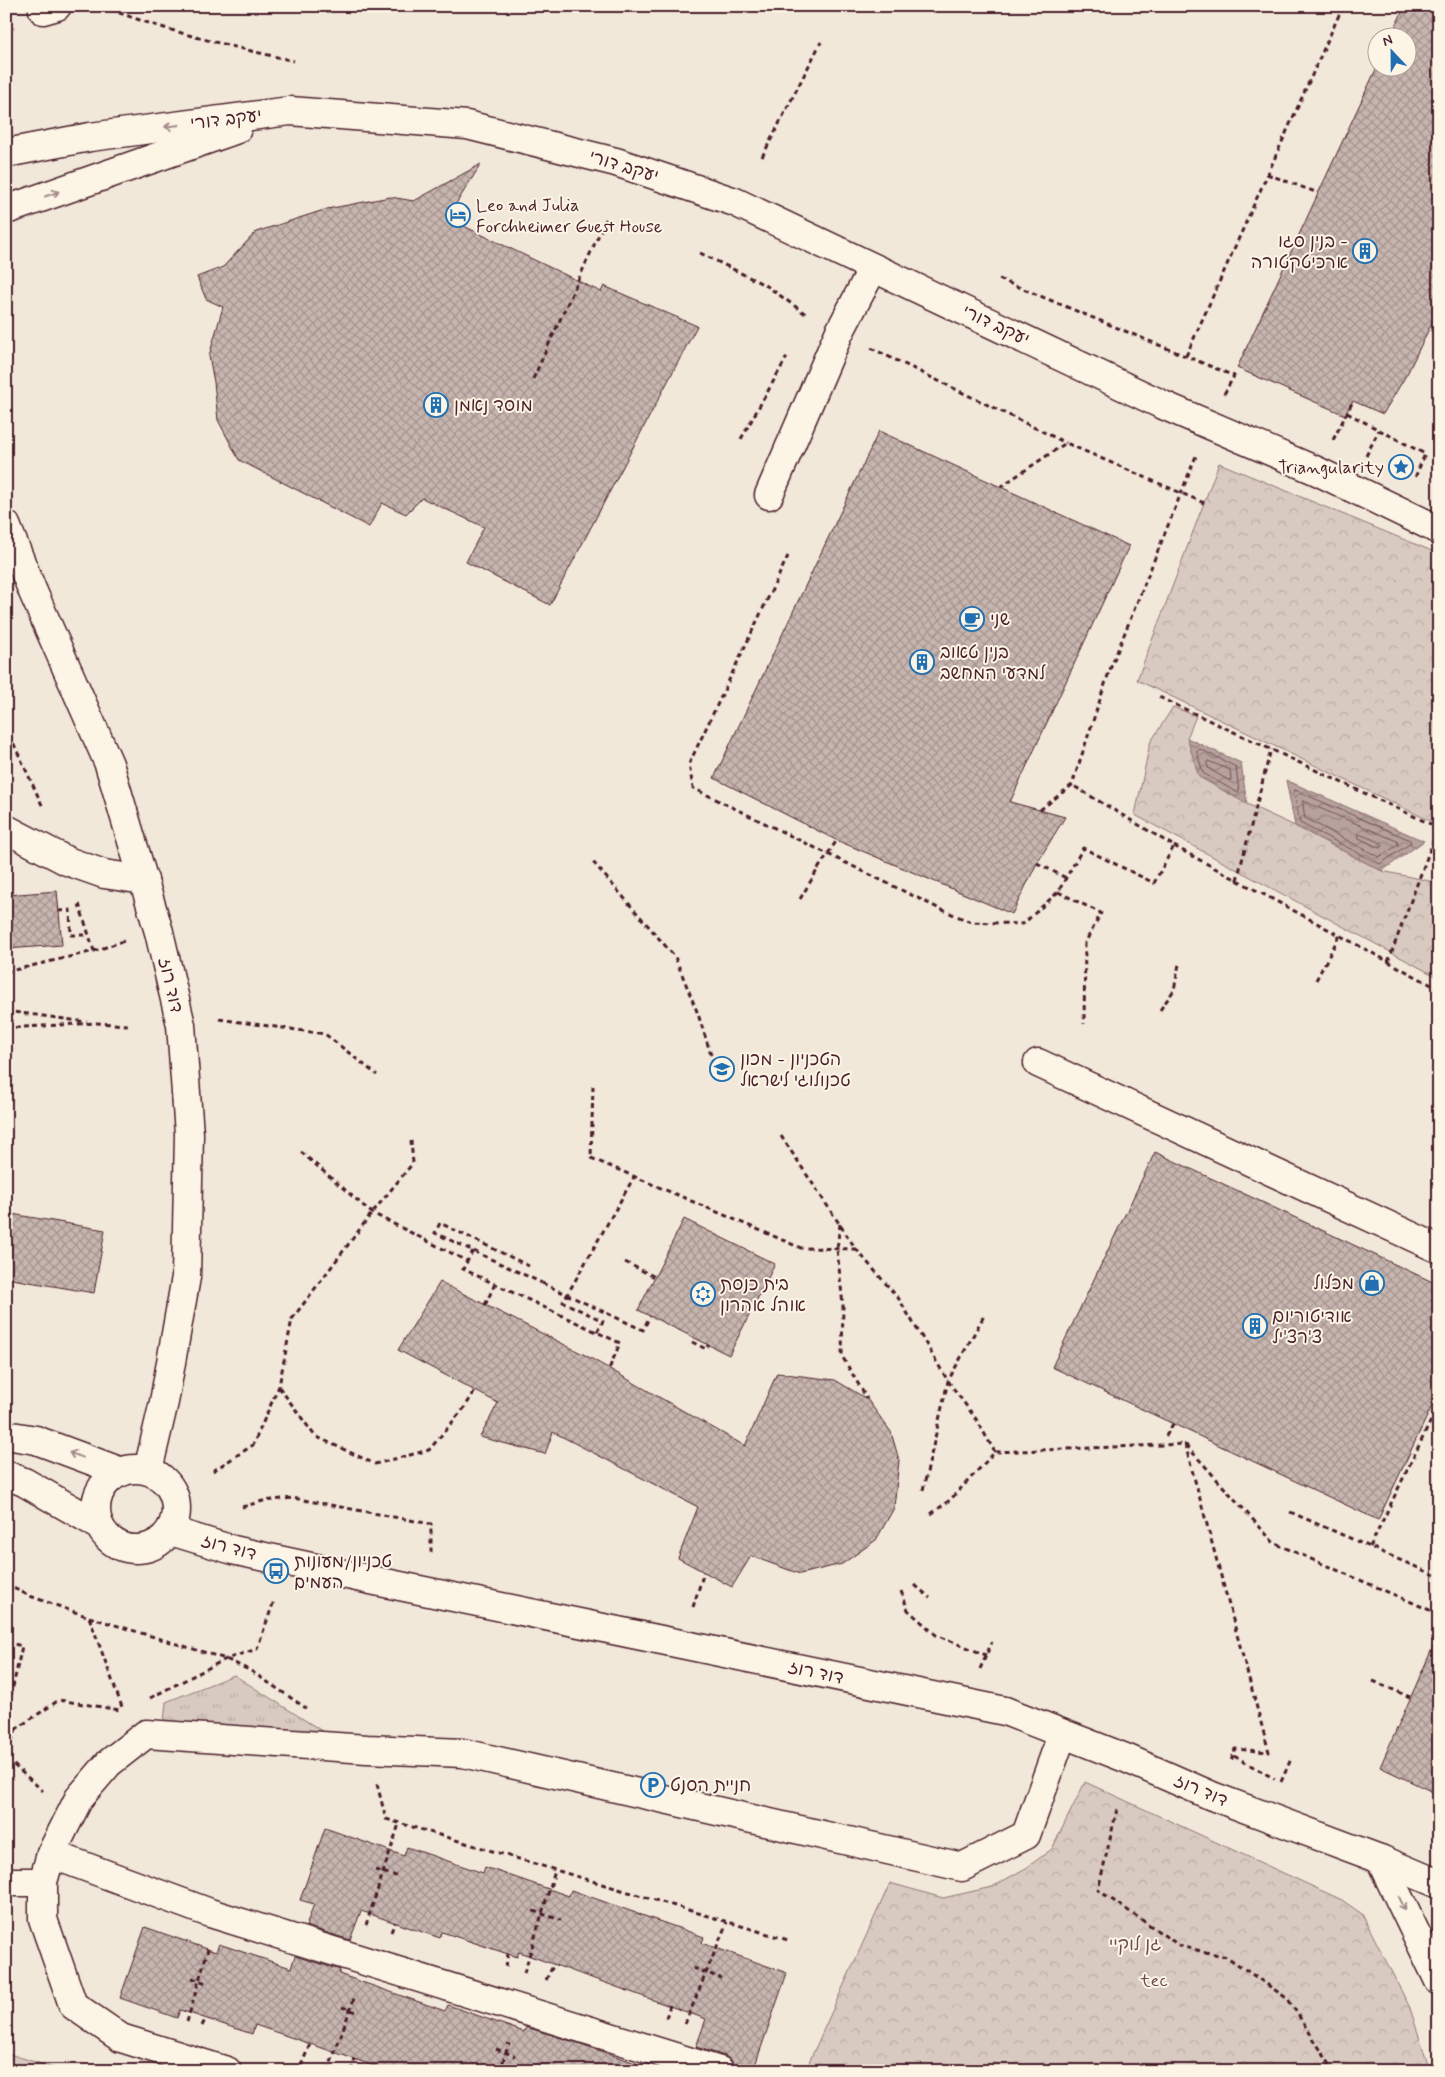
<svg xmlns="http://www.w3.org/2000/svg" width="1445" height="2077" font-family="Mynerve,'Playpen Sans Hebrew',sans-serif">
<defs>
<pattern id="grass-tufts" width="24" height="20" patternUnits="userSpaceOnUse" patternTransform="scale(1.25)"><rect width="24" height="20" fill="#d8cac0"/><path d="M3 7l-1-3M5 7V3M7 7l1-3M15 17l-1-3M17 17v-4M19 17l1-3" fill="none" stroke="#bbada5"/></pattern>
<pattern id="forest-firs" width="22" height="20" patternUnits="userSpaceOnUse" patternTransform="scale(1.25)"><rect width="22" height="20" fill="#d8cac0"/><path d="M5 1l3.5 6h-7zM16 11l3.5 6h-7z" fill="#bbada5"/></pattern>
<pattern id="park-crowns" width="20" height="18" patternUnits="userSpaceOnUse" patternTransform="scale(1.25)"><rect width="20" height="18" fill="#d8cac0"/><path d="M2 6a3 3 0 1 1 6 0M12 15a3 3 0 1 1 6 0" fill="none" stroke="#bbada5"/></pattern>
<pattern id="water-waves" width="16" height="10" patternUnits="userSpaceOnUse" patternTransform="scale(1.25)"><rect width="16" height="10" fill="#b6a19c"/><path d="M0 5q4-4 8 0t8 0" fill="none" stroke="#96837f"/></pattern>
<pattern id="building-cross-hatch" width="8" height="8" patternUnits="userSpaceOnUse" patternTransform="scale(1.25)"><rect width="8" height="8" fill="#c7b6af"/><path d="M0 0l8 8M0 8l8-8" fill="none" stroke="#a4938f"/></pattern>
</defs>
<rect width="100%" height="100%" fill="#f1e8da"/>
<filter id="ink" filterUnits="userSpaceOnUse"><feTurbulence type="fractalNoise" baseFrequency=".02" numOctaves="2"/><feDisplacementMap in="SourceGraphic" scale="10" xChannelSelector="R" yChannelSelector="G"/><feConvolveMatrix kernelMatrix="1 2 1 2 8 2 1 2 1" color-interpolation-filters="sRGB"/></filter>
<g filter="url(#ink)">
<polygon fill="url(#grass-tufts)" stroke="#917476" points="234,1675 333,1738 164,1722 166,1702"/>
<polygon fill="url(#forest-firs)" stroke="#917476" points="6,2053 64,2071 6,2071"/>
<g fill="url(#park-crowns)" stroke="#917476">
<polygon points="1219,463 1439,554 1439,825 1137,680"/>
<polygon points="1173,707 1196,716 1187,738 1247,804 1295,826 1382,871 1439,883 1439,978 1135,815 1150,743"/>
<polygon points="1085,1782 1342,1900 1362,1914 1410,2008 1430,2071 805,2071 890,1883 943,1898 992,1887 1026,1868 1052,1849"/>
</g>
<g fill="url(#water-waves)" stroke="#8b6d6f">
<polygon points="1187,738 1241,763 1247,804 1199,777"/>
<polygon points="1286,780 1424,841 1382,871 1295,826"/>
</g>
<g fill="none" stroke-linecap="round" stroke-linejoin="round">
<g stroke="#755358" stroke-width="1">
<polygon points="1200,749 1236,767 1239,792 1236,792 1203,773 1197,752"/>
<polygon points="1208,761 1230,770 1231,780 1228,780 1209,769 1207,764"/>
<polygon points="1295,790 1410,840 1411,843 1380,864 1300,823 1294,793"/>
<polygon points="1303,801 1397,841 1398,845 1379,857 1305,818"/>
<polygon points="1359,834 1382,843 1383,846 1379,848 1359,838"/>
</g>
</g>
<g fill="url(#building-cross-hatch)" stroke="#4a1f2b">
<polygon points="1405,6 1439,6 1439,308 1408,372 1383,414 1353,401 1345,415 1237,368 1378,65 1378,68 1408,68 1408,38 1390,38"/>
<polygon points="481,164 447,218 601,292 604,286 697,326 550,605 466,562 484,527 422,498 406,514 382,503 369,527 239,460 218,420 214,382 209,356 223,307 206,299 197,277 223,267 256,232 327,209 390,197 414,201"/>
<polygon points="879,431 1129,546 1010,802 1065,817 1037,863 1012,914 836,840 714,778"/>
<polygon points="57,891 62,945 6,949 6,895"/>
<polygon points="1155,1152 1439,1285 1439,1391 1378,1520 1052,1367"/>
<polygon points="6,1213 105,1230 94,1293 6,1278"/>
<polygon points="684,1219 775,1264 729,1355 638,1310"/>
<polygon points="440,1282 585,1355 745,1446 777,1373 835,1380 867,1399 891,1432 899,1460 894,1508 876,1540 842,1564 800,1574 751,1556 732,1587 678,1558 698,1507 553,1432 545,1454 480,1437 498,1403 398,1350"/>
<polygon points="1439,1633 1439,1795 1380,1767"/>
<polygon points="325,1828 404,1856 407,1847 483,1873 485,1867 569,1896 571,1890 704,1937 702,1943 787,1973 753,2071 735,2071 732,2061 725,2056 696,2047 706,2019 519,1952 517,1957 442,1932 440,1938 361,1911 350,1940 306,1926 314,1904 300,1900"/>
<polygon points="145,1927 216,1952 219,1944 291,1968 295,1956 340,1970 339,1974 445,2011 448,2005 524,2032 526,2027 584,2045 641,2065 640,2071 389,2071 255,2025 252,2034 180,2010 177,2018 120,1998"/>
</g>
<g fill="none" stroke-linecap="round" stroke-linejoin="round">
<defs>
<g id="minor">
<polyline points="43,10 57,6"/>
<polyline points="6,153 90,137 290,111 467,125 616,162 735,202 1163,405 1317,471 1439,530"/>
<polyline points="6,210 237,129"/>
<polyline points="769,495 839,333 873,268"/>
<polyline points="6,525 33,592 109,764 159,932 181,1025 189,1134 186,1277 164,1402 148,1470"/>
<polyline points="6,829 67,861 104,874 144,880"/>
<polyline points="1038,1063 1439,1249"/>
<polyline points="6,1435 36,1440 122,1472"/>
<circle cx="136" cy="1509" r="40"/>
<polyline points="6,1475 24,1482 99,1525"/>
<polyline points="171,1531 233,1550 371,1580 1005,1711 1128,1759 1212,1796 1380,1859 1439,1884"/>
<polyline points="51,1854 210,1913 720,2071"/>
<polyline points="1380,1859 1439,1981"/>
<polyline points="6,1882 43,1882"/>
<polyline points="227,2071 121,2038 73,2005 43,1919 43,1882 51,1854 79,1798 109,1763 146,1734 367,1749 463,1753 962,1867 1026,1835 1062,1735"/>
</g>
</defs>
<use href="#minor" stroke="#4a1f2b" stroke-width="31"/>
<g stroke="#4a1f2b" stroke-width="3" stroke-dasharray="5 4" stroke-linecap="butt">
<path d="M102,6C163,31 230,46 294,61"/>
<polyline points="6,33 14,28"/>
<polyline points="762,157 821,42"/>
<polyline points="1267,174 1318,193"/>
<polyline points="700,253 767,286 807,315"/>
<polyline points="999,279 1234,376 1224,394"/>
<polyline points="871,348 1066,443"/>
<polyline points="1186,356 1343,6"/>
<polyline points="533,379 606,219"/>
<polyline points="1347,413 1425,454 1414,480"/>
<polyline points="741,439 787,357"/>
<polyline points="1333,440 1353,401"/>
<polyline points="1366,456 1379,430"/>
<polyline points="1000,487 1066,443 1204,503"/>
<polyline points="788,556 689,764 693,788 938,908 971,922 1023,924 1058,892 1083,848 1154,883 1174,846 1072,785"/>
<polyline points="1159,697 1439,828"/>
<polyline points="6,727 43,807"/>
<polyline points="1040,810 1072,785 1109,672 1196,456"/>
<polyline points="1174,846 1439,989"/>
<polyline points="593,862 675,957 698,1014 713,1061"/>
<polyline points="1037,863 1066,878"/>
<polyline points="1237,880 1271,749"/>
<polyline points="1058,892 1101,913 1085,943 1084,1024"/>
<polyline points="800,899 818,869"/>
<polyline points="79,904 94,951"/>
<polyline points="59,911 70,910 71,935 88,935"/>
<polyline points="1388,962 1438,828"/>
<polyline points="6,972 94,951 124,941"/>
<polyline points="1316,980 1340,935"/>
<polyline points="1160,1010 1174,990 1179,964"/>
<polyline points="6,1011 87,1022"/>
<polyline points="219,1019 325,1034 377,1075"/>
<polyline points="6,1028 97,1023 128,1025"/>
<polyline points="593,1086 591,1158 801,1248 856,1249"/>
<polyline points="781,1136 856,1249 899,1299 948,1381 976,1419 995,1452"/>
<polyline points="301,1152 372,1213 467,1261"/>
<polyline points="840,1224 837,1249 843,1305 842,1356 867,1399"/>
<polyline points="473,1251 463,1269 620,1343 609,1369"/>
<polyline points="625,1262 655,1277"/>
<polyline points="529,1266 440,1223 435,1233 542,1283"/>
<polyline points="485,1305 495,1284"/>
<polyline points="597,1332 603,1321 563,1302 634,1177"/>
<polyline points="692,1342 706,1349 708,1345"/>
<polyline points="279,1387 315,1436 375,1464 429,1450 465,1407 475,1391"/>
<polyline points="1166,1436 1173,1424"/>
<polyline points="1185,1444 1269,1752 1235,1749 1231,1761"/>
<polyline points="1186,1445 1274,1543 1439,1614"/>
<polyline points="213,1471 253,1445 279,1386 292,1319 372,1213 413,1163 411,1141"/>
<polyline points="923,1490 948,1381 985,1314"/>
<polyline points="242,1507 263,1501 293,1498 431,1524 431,1554"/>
<polyline points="1290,1512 1439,1577"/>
<polyline points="931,1514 950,1500 995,1452 1185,1444"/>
<polyline points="1370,1547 1439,1404"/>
<polyline points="915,1585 930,1598"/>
<polyline points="6,1590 11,1587 30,1596 89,1617 122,1707"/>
<polyline points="901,1591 908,1610 936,1635 986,1655"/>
<polyline points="693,1607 704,1572"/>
<polyline points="89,1617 226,1659 251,1671 306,1708"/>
<polyline points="6,1642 22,1646 6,1718"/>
<polyline points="980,1669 992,1642"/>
<polyline points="1373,1681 1410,1697"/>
<polyline points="150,1698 226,1659 257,1649 274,1601"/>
<polyline points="6,1729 16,1729 59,1700 120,1710"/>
<polyline points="1234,1756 1275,1779"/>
<polyline points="6,1759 16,1729"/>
<polyline points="7,1759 43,1791"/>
<polyline points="1281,1782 1291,1759"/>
<polyline points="377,1784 386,1819 788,1940"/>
<polyline points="1117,1809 1098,1890 1180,1946 1227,1957 1288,1999 1334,2071"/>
<polyline points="375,1870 396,1876"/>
<polyline points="533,1911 561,1920"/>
<polyline points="366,1925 399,1824"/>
<polyline points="391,1932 395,1922"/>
<polyline points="506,1967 508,1954"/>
<polyline points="693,1968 721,1978"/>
<polyline points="524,1973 555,1871"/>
<polyline points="192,1978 206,1983"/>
<polyline points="546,1980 554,1964"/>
<polyline points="342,2007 359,2013"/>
<polyline points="666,2018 670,2005"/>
<polyline points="187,2022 208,1949"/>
<polyline points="685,2024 727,1922"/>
<polyline points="202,2026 206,2018"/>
<polyline points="496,2049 515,2056"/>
<polyline points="301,2066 310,2044"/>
<polyline points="328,2071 355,1996"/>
<polyline points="351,2071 355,2059"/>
<polyline points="500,2071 509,2043"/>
</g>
<use href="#minor" stroke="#fcf5e5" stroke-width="28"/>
<g stroke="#4a1f2b" stroke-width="3" stroke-dasharray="5 4" stroke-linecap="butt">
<polyline points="818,869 837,840"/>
<polyline points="542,1283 643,1330 650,1316"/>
</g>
</g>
<defs><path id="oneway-shaft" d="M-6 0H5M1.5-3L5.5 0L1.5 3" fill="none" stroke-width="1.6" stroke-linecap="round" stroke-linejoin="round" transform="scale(1.25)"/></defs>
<g stroke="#a38a88">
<use href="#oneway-shaft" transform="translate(172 126) rotate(173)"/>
<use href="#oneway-shaft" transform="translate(52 194) rotate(-19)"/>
<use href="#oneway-shaft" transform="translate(76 1455) rotate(-160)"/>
<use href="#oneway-shaft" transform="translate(1402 1903) rotate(64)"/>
</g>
</g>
<defs>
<symbol id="hotel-ring" viewBox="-11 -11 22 22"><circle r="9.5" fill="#fcf5e5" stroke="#1f6fb2" stroke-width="1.5"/><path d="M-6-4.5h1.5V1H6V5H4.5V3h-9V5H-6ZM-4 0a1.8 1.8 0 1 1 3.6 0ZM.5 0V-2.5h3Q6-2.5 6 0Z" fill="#1f6fb2"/></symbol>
<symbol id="building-ring" viewBox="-11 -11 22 22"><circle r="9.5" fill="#fcf5e5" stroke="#1f6fb2" stroke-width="1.5"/><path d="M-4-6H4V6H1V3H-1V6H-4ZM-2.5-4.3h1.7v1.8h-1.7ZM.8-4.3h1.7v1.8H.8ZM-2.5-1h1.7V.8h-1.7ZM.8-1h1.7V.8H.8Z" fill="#1f6fb2"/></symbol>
<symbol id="sight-ring" viewBox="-11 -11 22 22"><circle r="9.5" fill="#fcf5e5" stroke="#1f6fb2" stroke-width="1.5"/><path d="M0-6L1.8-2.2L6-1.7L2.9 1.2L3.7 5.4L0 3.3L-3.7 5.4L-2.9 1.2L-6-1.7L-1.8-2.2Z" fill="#1f6fb2"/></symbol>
<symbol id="cafe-ring" viewBox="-11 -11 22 22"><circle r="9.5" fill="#fcf5e5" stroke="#1f6fb2" stroke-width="1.5"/><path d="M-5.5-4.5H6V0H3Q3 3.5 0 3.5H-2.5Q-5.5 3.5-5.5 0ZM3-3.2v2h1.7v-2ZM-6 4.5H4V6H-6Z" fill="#1f6fb2"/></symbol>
<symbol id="university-ring" viewBox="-11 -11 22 22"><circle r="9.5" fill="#fcf5e5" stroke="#1f6fb2" stroke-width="1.5"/><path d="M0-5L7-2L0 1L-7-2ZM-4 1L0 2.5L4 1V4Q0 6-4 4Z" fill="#1f6fb2"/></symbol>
<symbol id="shop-ring" viewBox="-11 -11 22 22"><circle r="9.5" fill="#fcf5e5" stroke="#1f6fb2" stroke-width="1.5"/><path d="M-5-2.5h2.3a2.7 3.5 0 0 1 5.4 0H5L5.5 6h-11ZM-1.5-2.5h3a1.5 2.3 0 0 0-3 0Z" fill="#1f6fb2"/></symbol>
<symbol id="synagogue-ring" viewBox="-11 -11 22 22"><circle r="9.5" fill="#fcf5e5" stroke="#1f6fb2" stroke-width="1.5"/><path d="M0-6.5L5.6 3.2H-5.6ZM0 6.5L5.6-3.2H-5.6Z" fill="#1f6fb2"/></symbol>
<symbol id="bus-ring" viewBox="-11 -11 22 22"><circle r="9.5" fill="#fcf5e5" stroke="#1f6fb2" stroke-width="1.5"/><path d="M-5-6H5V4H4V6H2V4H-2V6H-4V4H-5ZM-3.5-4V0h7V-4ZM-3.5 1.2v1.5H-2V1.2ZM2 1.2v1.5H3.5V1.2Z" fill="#1f6fb2"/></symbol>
<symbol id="parking-ring" viewBox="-11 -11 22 22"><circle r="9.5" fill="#fcf5e5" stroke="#1f6fb2" stroke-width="1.5"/><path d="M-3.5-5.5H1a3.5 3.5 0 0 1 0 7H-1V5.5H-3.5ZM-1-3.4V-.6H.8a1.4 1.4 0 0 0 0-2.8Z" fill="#1f6fb2"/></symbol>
</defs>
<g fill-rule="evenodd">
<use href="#hotel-ring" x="444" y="201" width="28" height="28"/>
<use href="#building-ring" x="1351" y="237" width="28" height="28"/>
<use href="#building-ring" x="422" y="391" width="28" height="28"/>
<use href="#sight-ring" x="1387" y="453" width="28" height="28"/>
<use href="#cafe-ring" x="958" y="605" width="28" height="28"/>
<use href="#building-ring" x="908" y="648" width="28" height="28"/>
<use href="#university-ring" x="708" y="1055" width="28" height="28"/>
<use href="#shop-ring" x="1358" y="1269" width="28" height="28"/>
<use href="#synagogue-ring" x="689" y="1280" width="28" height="28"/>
<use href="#building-ring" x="1241" y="1312" width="28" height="28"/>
<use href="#bus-ring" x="262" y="1557" width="28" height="28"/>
<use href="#parking-ring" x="639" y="1771" width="28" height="28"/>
</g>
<g text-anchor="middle" stroke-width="4" stroke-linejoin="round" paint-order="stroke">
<g font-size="18" fill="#4a1f2b" stroke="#fcf5e5">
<text transform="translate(226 119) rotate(-7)" y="6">יעקב דורי</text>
<text transform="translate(624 166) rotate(17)" y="6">יעקב דורי</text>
<text transform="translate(996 325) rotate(25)" y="6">יעקב דורי</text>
<text transform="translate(171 985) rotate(77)" y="6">דוד רוז</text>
<text transform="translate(229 1547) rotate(15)" y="6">דוד רוז</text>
<text transform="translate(816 1672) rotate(12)" y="6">דוד רוז</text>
<text transform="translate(1201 1790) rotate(23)" y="6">דוד רוז</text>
</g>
<g font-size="18" fill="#4a1f2b" stroke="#fcf5e5" text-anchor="start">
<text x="476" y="211">Leo and Julia<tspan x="476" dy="21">Forchheimer Guest House</tspan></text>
<text x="1348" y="247" text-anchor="end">בנין סגו -<tspan x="1348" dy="21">ארכיטקטורה</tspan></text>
<text x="454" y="411">מוסד נאמן</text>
<text x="1384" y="473" text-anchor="end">Triangularity</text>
<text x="990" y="625">שני</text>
<text x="940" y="658">בנין טאוב<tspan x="940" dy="21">למדעי המחשב</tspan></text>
<text x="740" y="1065">הטכניון - מכון<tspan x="740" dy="21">טכנולוגי לישראל</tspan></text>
<text x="1354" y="1289" text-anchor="end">מכלול</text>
<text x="720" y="1290">בית כנסת<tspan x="720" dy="21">אוהל אהרון</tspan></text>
<text x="1272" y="1322">אודיטוריום<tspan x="1272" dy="21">צ'רצ'יל</tspan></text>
<text x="294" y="1567">טכניון/מעונות<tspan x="294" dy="21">העמים</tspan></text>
<text x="670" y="1791">חניית הסנט</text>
</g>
<g font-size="18" fill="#6e4a50" stroke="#fcf5e5">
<text x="1135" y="1950">גן לוקיי</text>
<text x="1154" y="1986">tec</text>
</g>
</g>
<rect width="1445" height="2077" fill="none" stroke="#fcf5e5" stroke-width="25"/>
<rect x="12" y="12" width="1420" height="2052" fill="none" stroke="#4a1f2b" stroke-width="2" filter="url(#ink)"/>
<g transform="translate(1392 52) rotate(338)"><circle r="24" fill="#fcf5e5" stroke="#b59f9b"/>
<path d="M0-4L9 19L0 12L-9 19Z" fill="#1f6fb2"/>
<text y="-8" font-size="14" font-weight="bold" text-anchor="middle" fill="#4a1f2b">N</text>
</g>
</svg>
